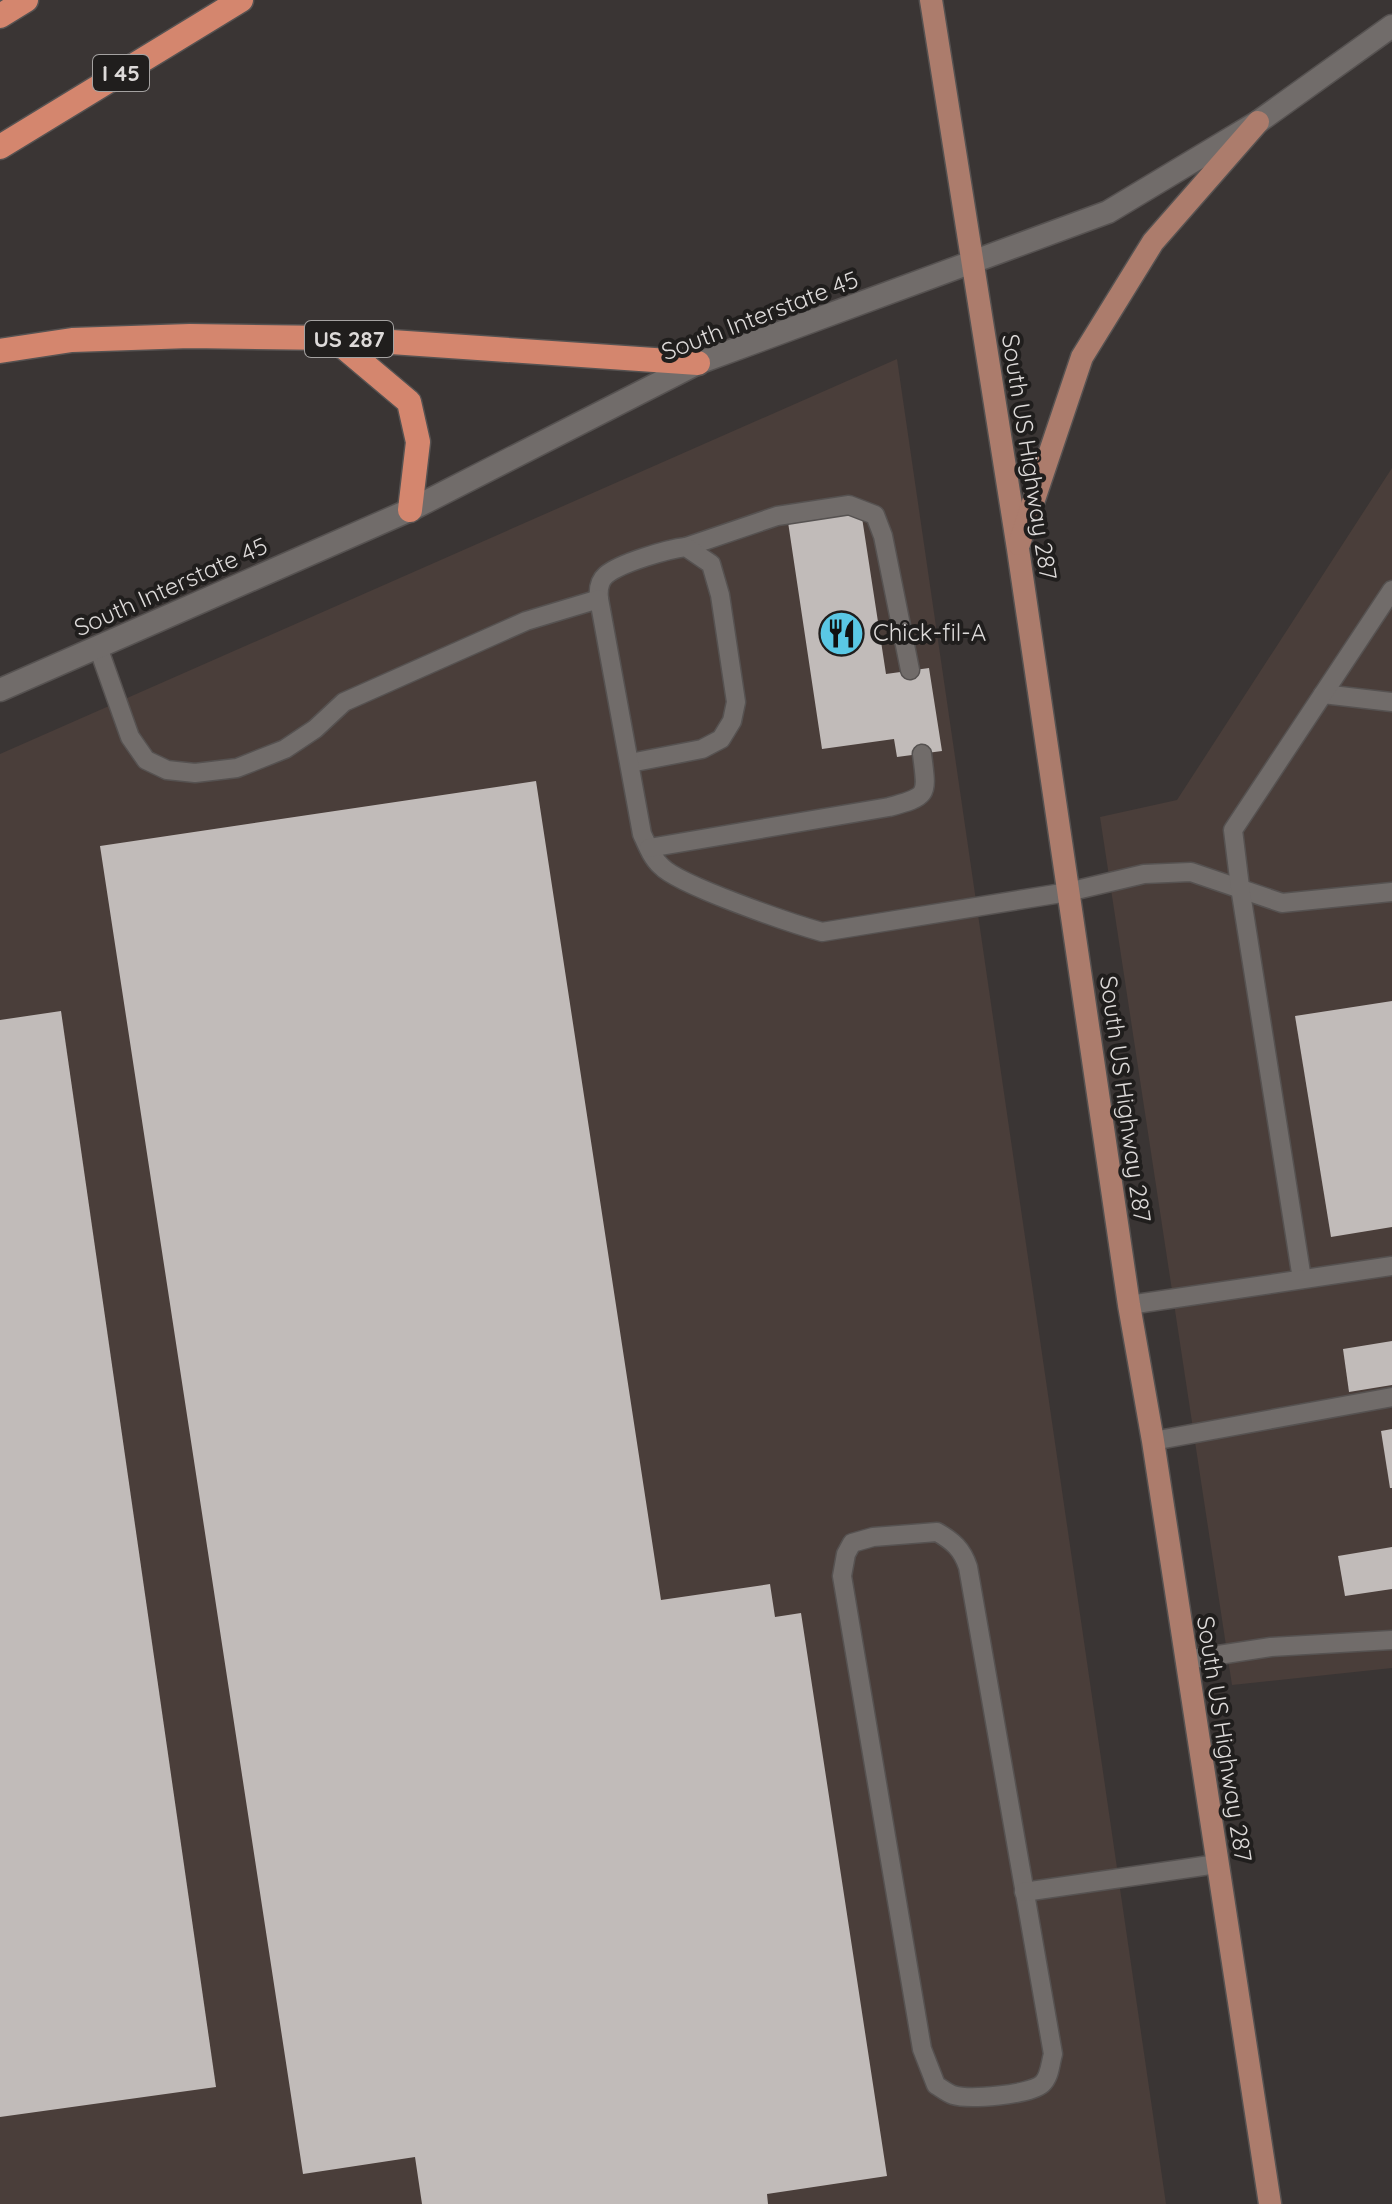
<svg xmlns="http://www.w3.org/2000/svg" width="1392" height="2204" font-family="Quicksand,sans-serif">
<rect width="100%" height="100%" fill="#3a3534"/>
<g fill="#4a3e3a">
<polygon points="897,359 1166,2204 0,2204 0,754"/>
<polygon points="1392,468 1392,1668 1232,1685 1100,817 1177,800"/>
</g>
<g fill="#c1bbb9">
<polygon points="861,511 886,674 929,668 942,751 897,757 894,739 822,749 788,522"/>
<polygon points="536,781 661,1600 770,1584 775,1617 801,1613 887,2176 767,2194 768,2204 422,2204 415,2157 303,2174 100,846"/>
<polygon points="1392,1001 1392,1227 1331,1237 1295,1016"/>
<polygon points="61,1011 216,2087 0,2117 0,1020"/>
<polygon points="1392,1341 1392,1385 1349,1392 1343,1349"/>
<polygon points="1392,1429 1392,1488 1390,1488 1381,1431"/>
<polygon points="1392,1547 1392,1589 1345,1596 1338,1556"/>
</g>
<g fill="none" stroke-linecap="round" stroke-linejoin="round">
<defs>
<g id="service">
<polyline points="686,547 777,516 849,505 875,515 883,536 910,670"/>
<path d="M599,599C598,590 599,581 606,575C620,563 668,549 686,547L711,564L720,595L736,702L732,721L721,739L702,749L630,763"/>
<path d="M98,647L130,737L146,760L167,770L195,773L237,768L285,749L315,729L344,702L526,621L599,599L642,834C647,845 652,858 661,866C678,885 793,924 822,932L1068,892L1144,874L1191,872L1282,903L1392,892"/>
<polyline points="1323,694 1392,702"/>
<path d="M649,848L889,807C930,796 927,795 922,754"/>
<polyline points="1302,1279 1240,887 1233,830 1392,590"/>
<polyline points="1129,1305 1392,1266"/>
<polyline points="1153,1441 1392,1397"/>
<path d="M937,1532C953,1541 962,1549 968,1567L1053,2054C1050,2064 1050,2077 1042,2084C1029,2095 969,2100 953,2095C947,2093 941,2088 936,2085L922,2049L842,1576L846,1554L852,1543L873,1537Z"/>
<polyline points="1186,1660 1271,1647 1392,1640"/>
<polyline points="1024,1892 1217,1864"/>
</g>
<polyline id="tertiary" points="0,690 410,510 698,363"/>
<polyline id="secondary" points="698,363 1108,212 1258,122 1392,26"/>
<g id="primary">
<polyline points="931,0 1018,549 1129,1305 1153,1441 1270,2204"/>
<polyline points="1019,544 1082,357 1153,242 1258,122"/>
</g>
<g id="motorway">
<polyline points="0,16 26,0"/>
<polyline points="0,147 241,0"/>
<polyline points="333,338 409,402 418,442 410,510"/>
<polyline points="0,351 72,340 190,336 333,338 698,363"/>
</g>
</defs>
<use href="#service" stroke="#565251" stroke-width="21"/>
<use href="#tertiary" stroke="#565251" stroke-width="25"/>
<use href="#secondary" stroke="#565251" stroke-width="25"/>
<use href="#primary" stroke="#565251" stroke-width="25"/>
<use href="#motorway" stroke="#565251" stroke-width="27"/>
<use href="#service" stroke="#716c6a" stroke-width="18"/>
<use href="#tertiary" stroke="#716c6a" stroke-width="22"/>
<use href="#secondary" stroke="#716c6a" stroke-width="22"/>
<use href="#primary" stroke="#ac7c6c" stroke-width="22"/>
<use href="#motorway" stroke="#d4866e" stroke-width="24"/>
</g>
<defs>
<symbol id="restaurant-disc" viewBox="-11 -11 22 22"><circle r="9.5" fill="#5ac8e5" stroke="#201e1d"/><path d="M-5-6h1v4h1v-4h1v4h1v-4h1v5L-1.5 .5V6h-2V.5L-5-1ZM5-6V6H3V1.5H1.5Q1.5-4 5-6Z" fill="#111"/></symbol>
</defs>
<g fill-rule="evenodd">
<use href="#restaurant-disc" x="816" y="608" width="51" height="51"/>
</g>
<g text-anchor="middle" stroke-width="8" stroke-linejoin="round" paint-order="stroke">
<g fill="#201e1d" stroke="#a4a2a1" stroke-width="2">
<rect x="93" y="55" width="56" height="36" rx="6"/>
<rect x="305" y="321" width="88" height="36" rx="6"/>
</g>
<g font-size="22" font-weight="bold" fill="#dddad9">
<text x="121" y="81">I 45</text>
<text x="349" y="347">US 287</text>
</g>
<g font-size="24" fill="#dddad9" stroke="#201e1d">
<text transform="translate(760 316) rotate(-21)" y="8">South Interstate 45</text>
<text transform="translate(1029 457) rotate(81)" y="8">South US Highway 287</text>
<text transform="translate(171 587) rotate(-24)" y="8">South Interstate 45</text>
<text transform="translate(1125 1099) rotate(82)" y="8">South US Highway 287</text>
<text transform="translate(1224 1739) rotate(81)" y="8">South US Highway 287</text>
</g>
<g font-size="24" fill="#dddad9" stroke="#201e1d" text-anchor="start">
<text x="873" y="641">Chick-fil-A</text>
</g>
</g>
</svg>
